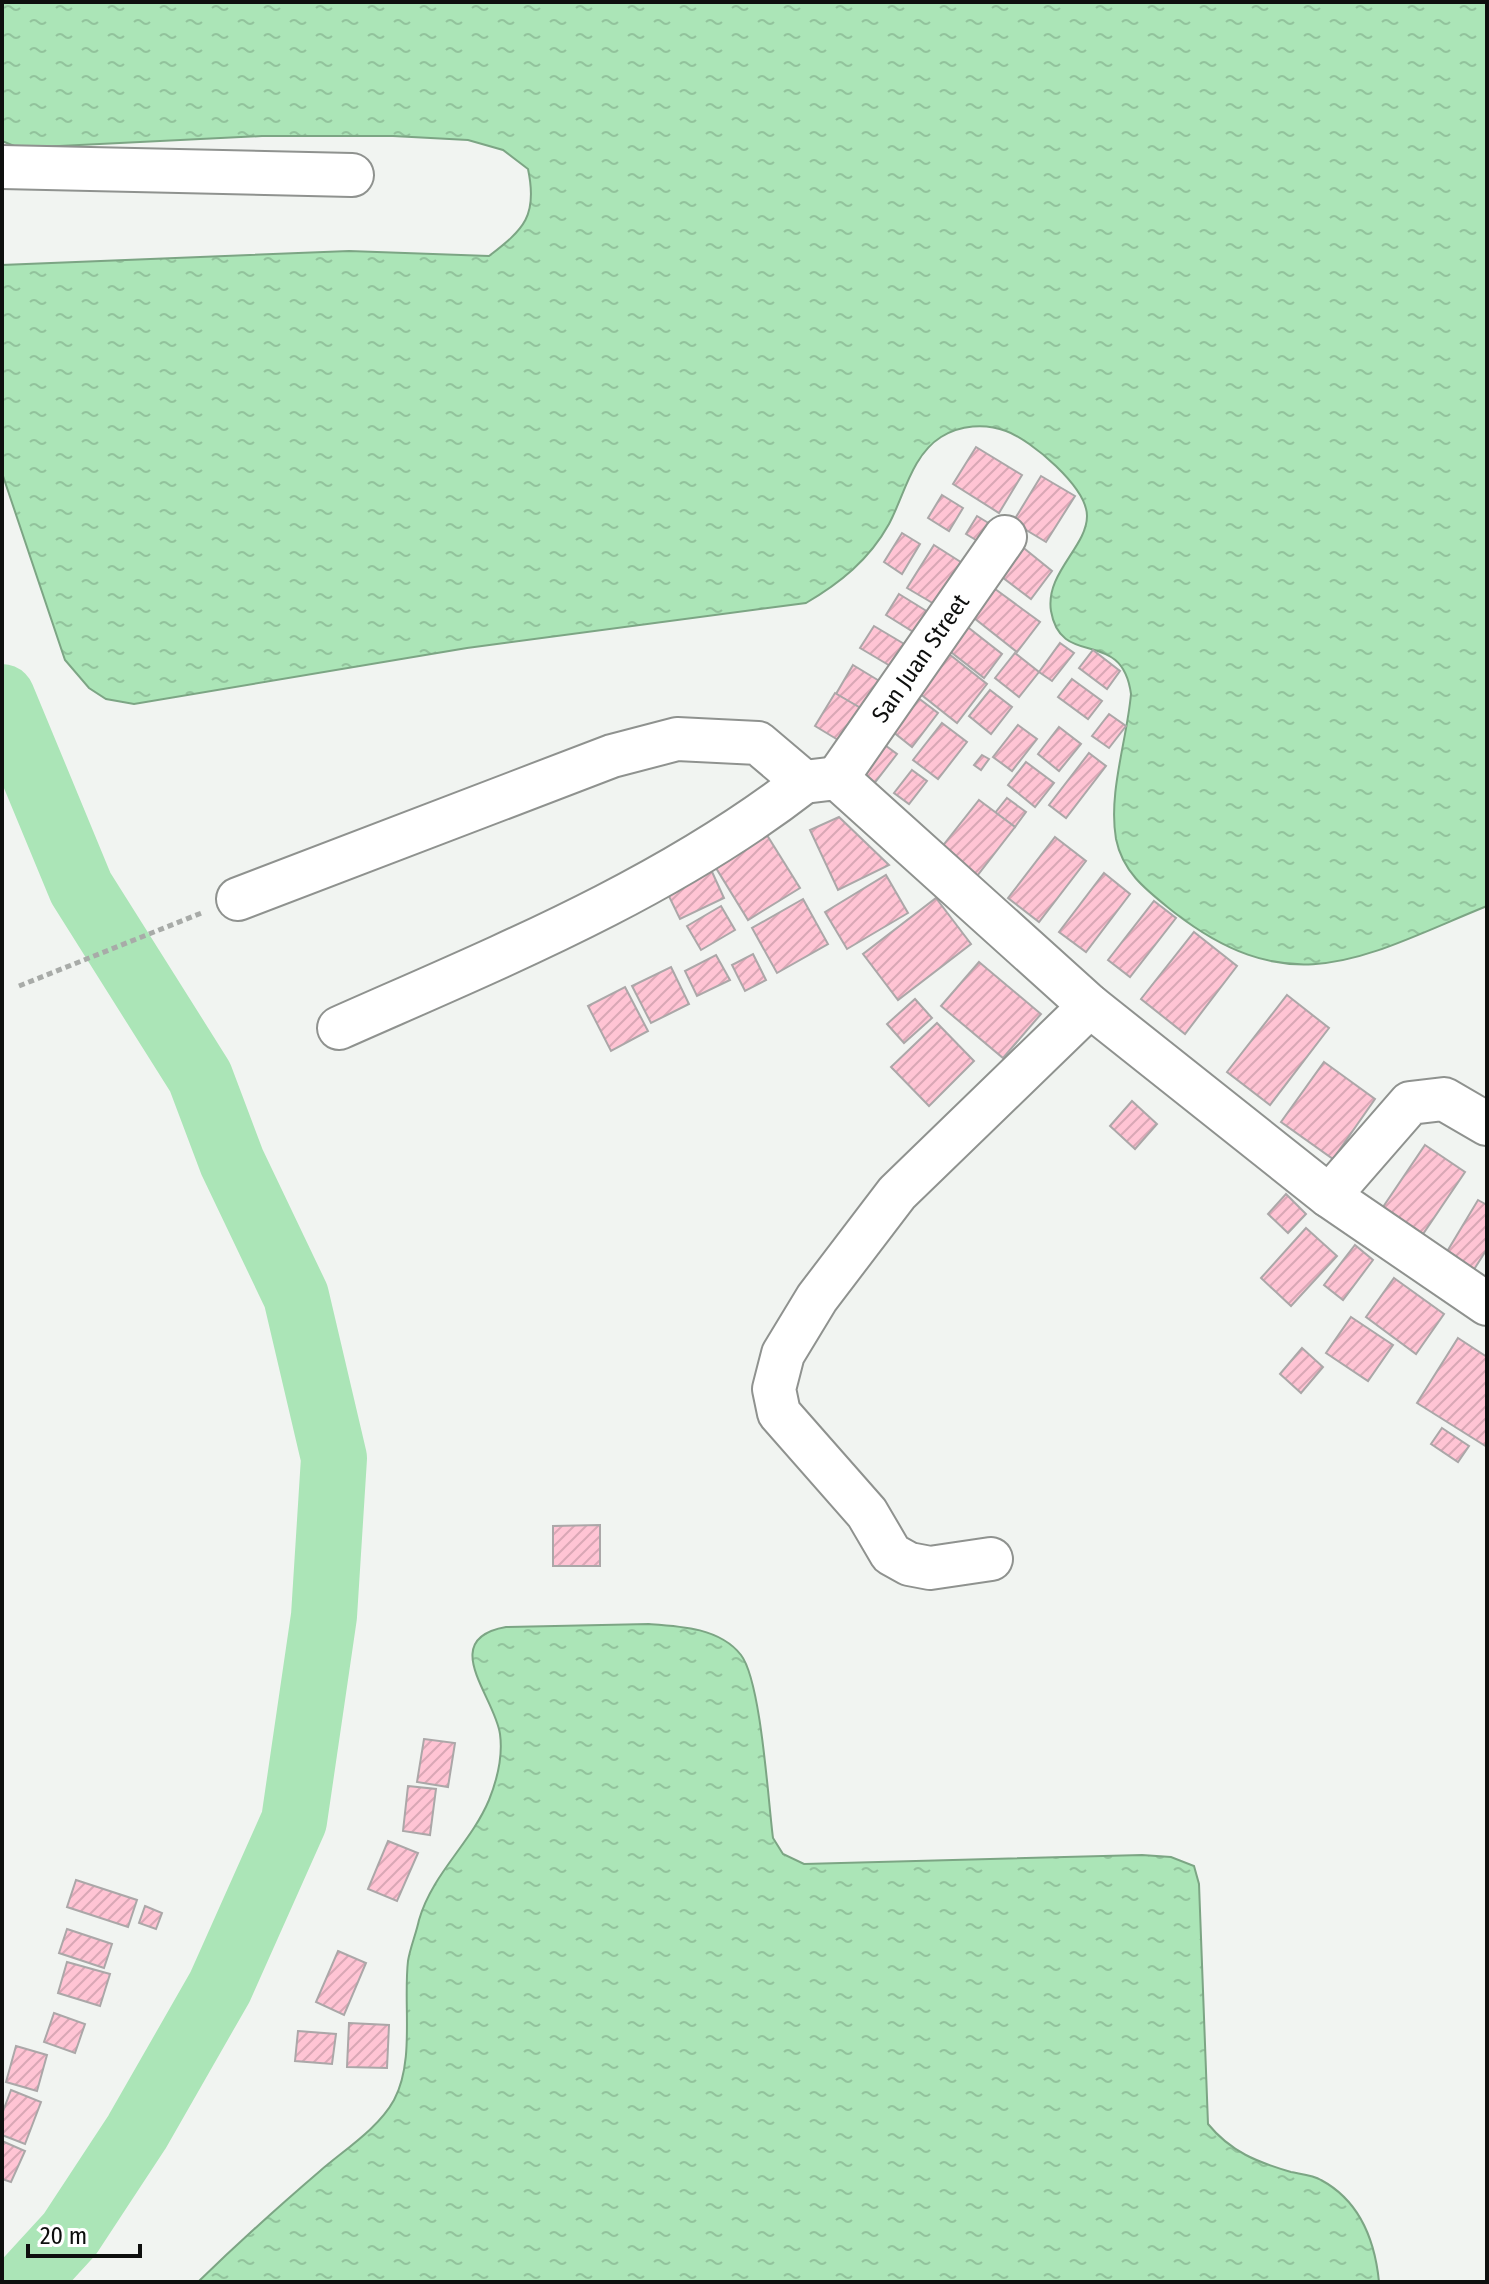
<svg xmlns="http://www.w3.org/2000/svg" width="1489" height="2284" font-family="'Fira Sans Condensed',sans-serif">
<defs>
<pattern id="water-ripples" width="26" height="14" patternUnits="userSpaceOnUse" patternTransform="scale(2)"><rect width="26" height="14" fill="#abe5b7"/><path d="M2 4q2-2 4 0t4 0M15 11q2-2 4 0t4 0" fill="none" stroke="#92c39c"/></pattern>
<pattern id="building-hatch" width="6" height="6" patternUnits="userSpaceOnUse" patternTransform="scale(2)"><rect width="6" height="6" fill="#ffc4d4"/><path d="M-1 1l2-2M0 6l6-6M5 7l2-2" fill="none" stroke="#d9a7b5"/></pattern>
</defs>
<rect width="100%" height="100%" fill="#f1f4f1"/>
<g fill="url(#water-ripples)" stroke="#7ca584" stroke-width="2">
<path d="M2,2H1487V906C1366,955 1294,1005 1175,913C1149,892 1123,874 1116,839C1108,793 1127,740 1131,694C1122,626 1061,670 1051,611C1045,573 1087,547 1087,516C1087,487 1031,440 1006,431C985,423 960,425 941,437C912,455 904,496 889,524C869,560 840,583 806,603L467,648L134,704L106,699L89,688L65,660L2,473V265L349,251L489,256C524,229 538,216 528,169L503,150L468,140L393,136H262L19,148L2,141Z"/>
<path d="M649,1624C680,1626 720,1628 741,1655C761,1681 768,1800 773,1838L783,1854L804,1864L1142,1855L1171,1857L1194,1866L1199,1884L1208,2124C1231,2152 1257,2162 1291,2172C1300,2174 1313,2175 1321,2180C1360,2201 1375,2241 1379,2282H198C237,2244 278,2207 320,2171C344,2150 378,2129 394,2100C415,2061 403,2004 408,1961C410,1948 416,1934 419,1920C432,1874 471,1843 489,1800C497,1780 503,1756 500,1734C495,1697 437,1639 506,1627Z"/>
</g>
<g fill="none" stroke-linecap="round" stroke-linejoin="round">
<polyline stroke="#abe5b7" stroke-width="66" points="2,697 81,888 200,1077 232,1162 296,1296 334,1458 324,1616 294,1821 220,1987 137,2132 70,2234 26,2282"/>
</g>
<g fill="url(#building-hatch)" stroke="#aba7a8" stroke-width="2">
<polygon points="976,447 1022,475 999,513 953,484"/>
<polygon points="1041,476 1075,496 1046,542 1013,522"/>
<polygon points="942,495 963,508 949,531 928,518"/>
<polygon points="977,516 995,527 984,545 966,534"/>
<polygon points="902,533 920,544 902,574 884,562"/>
<polygon points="934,545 967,566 941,608 907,588"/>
<polygon points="1020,545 1052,571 1031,599 998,574"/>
<polygon points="991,586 1040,622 1017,652 969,614"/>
<polygon points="899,594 933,615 920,636 886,615"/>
<polygon points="960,621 1002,654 984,678 942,645"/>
<polygon points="874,626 911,648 897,670 860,648"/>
<polygon points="1060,643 1074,653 1052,681 1039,672"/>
<polygon points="944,650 987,684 957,723 914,689"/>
<polygon points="1093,650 1120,671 1107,689 1079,668"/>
<polygon points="1015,653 1039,672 1019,697 995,678"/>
<polygon points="853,665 886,685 869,713 836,694"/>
<polygon points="1072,679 1102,701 1088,719 1058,697"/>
<polygon points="990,690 1012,707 991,734 969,716"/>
<polygon points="835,693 869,713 848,746 815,726"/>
<polygon points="913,694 938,713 912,747 887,727"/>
<polygon points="1109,714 1126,726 1109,748 1092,736"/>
<polygon points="942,723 967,742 938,779 913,760"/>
<polygon points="1018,725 1037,739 1012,771 993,757"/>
<polygon points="1059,727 1081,744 1059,771 1038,754"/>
<polygon points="878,740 897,754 866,794 848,779"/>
<polygon points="1089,753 1106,766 1066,818 1049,805"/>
<polygon points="982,755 989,759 981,770 974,765"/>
<polygon points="1026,762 1054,783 1035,807 1008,785"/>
<polygon points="912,770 927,781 909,804 894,793"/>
<polygon points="1007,798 1026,812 1015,827 995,813"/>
<polygon points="979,800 1015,827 977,876 941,848"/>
<polygon points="839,817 889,865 838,890 810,830"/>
<polygon points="760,824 800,888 748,920 708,855"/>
<polygon points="1055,837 1086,861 1039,922 1008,898"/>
<polygon points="708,863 724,898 680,919 663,884"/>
<polygon points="1104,873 1130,894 1086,952 1059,932"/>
<polygon points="886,875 908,913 847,949 825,912"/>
<polygon points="936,898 971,944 898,1000 863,954"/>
<polygon points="803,899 828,944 777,973 752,928"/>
<polygon points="1154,901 1176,918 1130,977 1108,960"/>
<polygon points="721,906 735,930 701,950 687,926"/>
<polygon points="1194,932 1237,966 1185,1034 1141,999"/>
<polygon points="753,954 766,980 745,991 732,965"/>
<polygon points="716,955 730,980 697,996 685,971"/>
<polygon points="979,962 1041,1014 1003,1058 941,1006"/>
<polygon points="671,967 689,1004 651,1023 632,986"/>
<polygon points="625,987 648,1031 611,1051 588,1006"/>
<polygon points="1287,995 1329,1028 1270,1105 1227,1072"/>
<polygon points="915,999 932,1018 904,1043 887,1024"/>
<polygon points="937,1023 974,1061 929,1106 891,1067"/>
<polygon points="1324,1062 1375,1099 1333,1159 1281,1122"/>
<polygon points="1132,1101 1157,1124 1135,1149 1110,1126"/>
<polygon points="1425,1145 1465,1172 1423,1234 1383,1207"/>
<polygon points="1286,1194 1306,1214 1288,1233 1268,1214"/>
<polygon points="1478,1200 1487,1205 1487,1249 1473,1271 1445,1255"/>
<polygon points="1306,1228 1337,1256 1291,1306 1261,1278"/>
<polygon points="1355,1245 1373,1260 1343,1300 1324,1285"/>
<polygon points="1394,1278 1444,1314 1416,1354 1366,1317"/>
<polygon points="1351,1317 1393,1345 1368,1381 1326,1353"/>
<polygon points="1458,1338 1487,1357 1487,1447 1417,1403"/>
<polygon points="1302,1348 1323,1367 1301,1393 1280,1374"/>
<polygon points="1442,1428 1469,1446 1458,1462 1431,1444"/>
<polygon points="600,1525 600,1566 553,1566 553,1526"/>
<polygon points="424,1739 455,1743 448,1787 417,1782"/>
<polygon points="408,1786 436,1789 430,1835 403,1831"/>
<polygon points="388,1841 418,1853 397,1901 368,1889"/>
<polygon points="76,1880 137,1900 128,1927 67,1907"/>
<polygon points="145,1906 162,1913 156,1929 139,1923"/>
<polygon points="67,1929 112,1944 104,1968 59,1953"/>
<polygon points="338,1951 366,1963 344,2015 316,2002"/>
<polygon points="67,1962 110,1974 100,2006 58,1993"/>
<polygon points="54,2013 85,2024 75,2053 44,2042"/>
<polygon points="349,2023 389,2025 387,2068 347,2067"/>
<polygon points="298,2031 336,2034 332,2064 295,2061"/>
<polygon points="16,2046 47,2055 37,2091 6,2082"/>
<polygon points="11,2090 41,2102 25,2144 2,2135 2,2114"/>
<polygon points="2,2141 25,2151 11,2182 2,2179"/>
</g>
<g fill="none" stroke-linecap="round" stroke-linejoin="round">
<defs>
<g id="street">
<polyline points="2,167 352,175"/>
<path id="s1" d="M837,778L1005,537"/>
<polyline points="238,899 612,756 677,739 758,743 804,782 837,778 1090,1006 1329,1196 1487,1304"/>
<path d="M339,1028C499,957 665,890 804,782"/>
<polyline points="1329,1196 1410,1103 1444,1099 1487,1124"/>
<polyline points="991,1559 930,1568 909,1564 891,1554 867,1513 779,1413 774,1389 783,1354 817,1298 897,1193 1090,1006"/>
</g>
</defs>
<use href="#street" stroke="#8f928f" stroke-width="46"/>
<polyline stroke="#a8aba8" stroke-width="5" stroke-dasharray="6 4" stroke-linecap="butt" points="19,986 204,912"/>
<use href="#street" stroke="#fff" stroke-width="42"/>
</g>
<g text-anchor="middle" stroke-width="7" stroke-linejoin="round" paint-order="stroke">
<g font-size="24" fill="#0e0f0e" stroke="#fff">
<text dy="8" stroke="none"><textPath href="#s1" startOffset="146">San Juan Street</textPath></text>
</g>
</g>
<rect width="1489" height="2284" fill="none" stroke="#0e0f0e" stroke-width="8"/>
<path d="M28 2244v12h112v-12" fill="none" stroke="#0e0f0e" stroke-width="4"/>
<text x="40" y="2244" font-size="24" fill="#0e0f0e" stroke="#ffffff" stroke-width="6" paint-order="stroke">20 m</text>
</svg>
